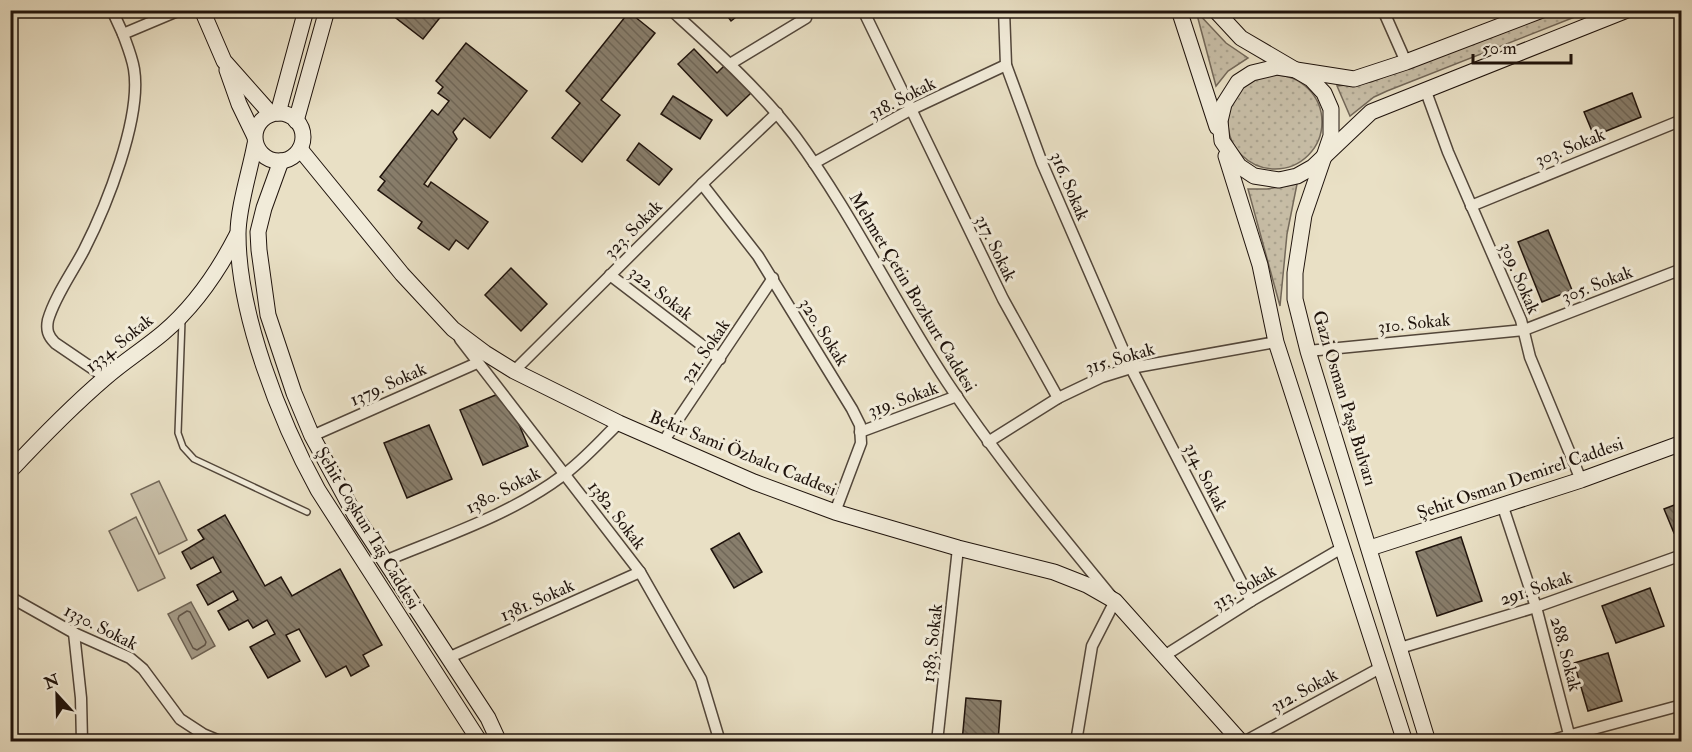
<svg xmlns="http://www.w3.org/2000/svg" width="1692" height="752" font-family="'IM FELL Double Pica',serif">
<defs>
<pattern id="grass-dots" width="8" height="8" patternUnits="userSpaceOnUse" patternTransform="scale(1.5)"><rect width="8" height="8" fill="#c7bda6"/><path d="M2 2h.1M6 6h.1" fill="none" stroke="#aaa28e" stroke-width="1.8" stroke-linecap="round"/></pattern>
<pattern id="building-back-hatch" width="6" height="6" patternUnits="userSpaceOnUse" patternTransform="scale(1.5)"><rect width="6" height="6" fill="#887e6c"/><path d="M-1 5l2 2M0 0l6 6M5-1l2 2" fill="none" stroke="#6f6657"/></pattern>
</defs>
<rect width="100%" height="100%" fill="#e9e0c5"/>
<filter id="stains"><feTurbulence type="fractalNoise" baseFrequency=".00333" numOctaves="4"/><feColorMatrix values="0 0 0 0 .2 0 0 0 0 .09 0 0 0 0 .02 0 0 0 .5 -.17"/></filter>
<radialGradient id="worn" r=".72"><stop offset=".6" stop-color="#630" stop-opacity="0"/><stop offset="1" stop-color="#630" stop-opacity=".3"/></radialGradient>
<g fill="url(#grass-dots)" stroke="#736859" stroke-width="1.5">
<polygon points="1196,11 1226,43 1248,58 1228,71 1216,86"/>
<polygon points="1556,11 1590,11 1387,91 1374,97 1350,116 1337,86 1371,82"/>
<circle cx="1275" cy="122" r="47"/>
<polygon points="1297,184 1287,234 1280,306 1248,189 1267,189"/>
</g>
<g fill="#c7bda6" stroke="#736859" stroke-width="1.5">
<polygon points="159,481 187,540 159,554 131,494"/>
<polygon points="136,517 165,578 138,591 109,531"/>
</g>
<polygon fill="#a49a86" stroke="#6f6455" stroke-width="1.5" points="191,602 215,646 192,659 168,614"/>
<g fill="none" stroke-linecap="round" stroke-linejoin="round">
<polygon stroke="#625649" stroke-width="1.5" points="187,611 190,612 206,642 205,645 197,650 193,648 178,619 179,616"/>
</g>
<g fill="url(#building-back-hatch)" stroke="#1f130c" stroke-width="1.5">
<polygon points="402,10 446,10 423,39 396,18"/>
<polygon points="723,10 745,10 731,21"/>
<polygon points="629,12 655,33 601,100 620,115 582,162 552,138 580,103 566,91"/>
<polygon points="466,43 527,91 490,138 464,118 453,132 457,139 424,184 428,187 431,182 488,222 468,249 456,240 449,250 418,228 422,222 378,190 385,181 380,177 432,110 438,115 449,101 438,93 443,87 436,81"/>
<polygon points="694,49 717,73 724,66 751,93 727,116 678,64"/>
<polygon points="1632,93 1641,117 1594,136 1584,112"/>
<polygon points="673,96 712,120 700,139 661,114"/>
<polygon points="639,143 672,169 659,185 627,160"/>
<polygon points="1548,230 1572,290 1542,302 1518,242"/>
<polygon points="511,268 547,304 521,331 485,295"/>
<polygon points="505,391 528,446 483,465 460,410"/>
<polygon points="429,425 452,479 407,498 384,443"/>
<polygon points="1682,502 1682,530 1674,533 1664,509"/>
<polygon points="225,515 265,586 281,577 292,596 340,569 382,645 363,655 369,666 351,676 346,666 326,677 299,629 286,635 300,661 268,678 250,647 275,634 267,620 253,628 248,620 229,630 218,611 238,600 233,591 208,605 197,585 221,572 213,557 191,569 182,552 204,539 198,530"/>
<polygon points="739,533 762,572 734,588 711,549"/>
<polygon points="1461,537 1482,601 1437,616 1416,552"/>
<polygon points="1650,588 1664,626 1616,643 1602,606"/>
<polygon points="1608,653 1622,701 1588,711 1574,663"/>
<polygon points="966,698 1001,701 998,742 962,742"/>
</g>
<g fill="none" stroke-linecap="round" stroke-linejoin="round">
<defs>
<polyline id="lane" points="182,320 178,433 183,447 194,459 307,512"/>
<g id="street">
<polyline points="112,10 123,34"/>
<path d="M671,10C715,50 759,89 795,136C852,213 894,302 947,382C998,459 1057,530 1115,601L1092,646L1076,742"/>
<polyline points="863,10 1003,299 1058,398"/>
<polyline points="1004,10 1006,65 1042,163 1131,368 1251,601"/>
<polyline points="1383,10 1406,62"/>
<polyline points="730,64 806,18"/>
<polyline points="1425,89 1448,152 1521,320 1530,357 1581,480"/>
<polyline points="814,163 910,110 1006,65"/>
<polyline points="702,184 758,256 852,409 860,425 861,443 835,512"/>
<polyline points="1471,206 1682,120"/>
<polyline points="610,275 720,359"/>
<polyline points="460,339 640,572 701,679 720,742"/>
<polyline points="1308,351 1524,330 1682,269"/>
<polyline points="514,371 702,184 777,113"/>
<path d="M105,377L55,343C48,336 46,330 48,320C55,296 72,273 84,250C106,207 142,118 134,69C132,57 127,45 123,34L180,10"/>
<polyline points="860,432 957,396"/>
<polyline points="312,436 477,363"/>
<polyline points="663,442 773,278"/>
<polyline points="988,442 1058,398 1102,377 1131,368 1276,342"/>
<polyline points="1503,507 1536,607 1571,742"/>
<path d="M385,561C445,536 510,515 562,476C583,461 601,440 619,423"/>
<polyline points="10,597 74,633 130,658 143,669 180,719 203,734 222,742"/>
<polyline points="74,633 81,698 82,742"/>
<polyline points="1400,648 1536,607 1682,555"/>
<polyline points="1164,656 1251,601 1342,548"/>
<polyline points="448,658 640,572"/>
<polyline points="937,742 958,548"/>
<polyline points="1244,742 1380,668"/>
<polyline points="1545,742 1682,705"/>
</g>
<g id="secondary">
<polyline points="202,10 224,61 271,114"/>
<polyline points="1179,10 1217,127"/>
<polyline points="1215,10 1241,38 1311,79 1324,93 1331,109 1331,136 1304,215 1295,273 1295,299 1308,351 1428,742"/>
<polyline points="1542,10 1406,62 1354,79 1277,67 1252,73 1238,82 1224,104 1220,121 1222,141 1239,166 1254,176 1279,180 1297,176 1313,167 1371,112 1627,10"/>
<polyline points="227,70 239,104 254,135"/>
<circle cx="279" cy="137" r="24"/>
<polyline points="278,113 306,10"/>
<polyline points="296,121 327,10"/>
<path d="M255,144C250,171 238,207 238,234C238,314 280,421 318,490L480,742"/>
<polyline points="300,149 402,274 453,329 485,353 514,371 619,423 754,482 835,512 958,548 1054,572 1087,585 1115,601 1241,742"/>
<polyline points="1226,156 1260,265 1276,342 1405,742"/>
<polyline points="281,161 264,208 258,232 259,250 268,315 294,393 312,436 355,515 488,718 499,742"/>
<path d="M10,471C40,439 71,407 105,378C123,362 144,349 163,333C195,306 218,272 237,235"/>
<polyline points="1370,548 1581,480 1682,443"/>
</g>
</defs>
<use href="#lane" stroke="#52463a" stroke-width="8"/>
<use href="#street" stroke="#52463a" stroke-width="13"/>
<use href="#secondary" stroke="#1f130c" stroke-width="17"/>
<use href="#lane" stroke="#f1ebd9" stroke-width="5"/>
<use href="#street" stroke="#f1ebd9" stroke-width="10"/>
<use href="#secondary" stroke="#f1ebd9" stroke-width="15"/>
</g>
<g text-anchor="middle" stroke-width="6" stroke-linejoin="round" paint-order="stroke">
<g font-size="18" fill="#1f130c" stroke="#f1ebd9">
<text transform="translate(902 98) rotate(-27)" y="6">318. Sokak</text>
<text transform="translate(1570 147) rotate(-22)" y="6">303. Sokak</text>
<text transform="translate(1070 186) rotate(67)" y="6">316. Sokak</text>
<text transform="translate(633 229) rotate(-45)" y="6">323. Sokak</text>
<text transform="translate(996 248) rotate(64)" y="6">317. Sokak</text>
<text transform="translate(1520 278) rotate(67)" y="6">309. Sokak</text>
<text transform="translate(1597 284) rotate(-21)" y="6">305. Sokak</text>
<text transform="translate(913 292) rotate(59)" y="6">Mehmet Çetin Bozkurt Caddesi</text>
<text transform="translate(661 293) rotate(38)" y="6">322. Sokak</text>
<text transform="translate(1414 323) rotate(-6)" y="6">310. Sokak</text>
<text transform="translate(824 332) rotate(58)" y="6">320. Sokak</text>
<text transform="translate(119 343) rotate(-39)" y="6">1334. Sokak</text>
<text transform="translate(705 351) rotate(-56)" y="6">321. Sokak</text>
<text transform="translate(1120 358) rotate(-16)" y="6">315. Sokak</text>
<text transform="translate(388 384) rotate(-24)" y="6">1379. Sokak</text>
<text transform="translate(1345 398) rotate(73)" y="6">Gazi Osman Paşa Bulvarı</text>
<text transform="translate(903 399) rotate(-20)" y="6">319. Sokak</text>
<text transform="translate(743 453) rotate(22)" y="6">Bekir Sami Özbalcı Caddesi</text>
<text transform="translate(1206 477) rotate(63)" y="6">314. Sokak</text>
<text transform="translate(1520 478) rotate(-19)" y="6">Şehit Osman Demirel Caddesi</text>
<text transform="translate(503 490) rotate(-27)" y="6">1380. Sokak</text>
<text transform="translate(617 515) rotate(52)" y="6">1382. Sokak</text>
<text transform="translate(368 528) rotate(59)" y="6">Şehit Coşkun Taş Caddesi</text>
<text transform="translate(1244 587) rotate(-31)" y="6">313. Sokak</text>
<text transform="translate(1536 588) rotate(-18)" y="6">291. Sokak</text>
<text transform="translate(537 600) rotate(-24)" y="6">1381. Sokak</text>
<text transform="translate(101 627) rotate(27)" y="6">1330. Sokak</text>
<text transform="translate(932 643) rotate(-84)" y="6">1383. Sokak</text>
<text transform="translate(1566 654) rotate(75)" y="6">288. Sokak</text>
<text transform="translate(1304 690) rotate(-28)" y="6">312. Sokak</text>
</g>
</g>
<rect width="1692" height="752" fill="none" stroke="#e9e0c5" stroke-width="36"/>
<rect x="12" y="12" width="1668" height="728" fill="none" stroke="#1f130c" stroke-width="3"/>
<rect x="18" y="18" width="1656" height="716" fill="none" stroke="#1f130c" stroke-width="1.5"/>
<g transform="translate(57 695) rotate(338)" stroke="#f1ebd9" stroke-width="4.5" paint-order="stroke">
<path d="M0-4.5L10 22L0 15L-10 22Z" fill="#1f130c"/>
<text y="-9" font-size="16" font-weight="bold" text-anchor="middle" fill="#1f130c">N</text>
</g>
<path d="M1473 54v9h98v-9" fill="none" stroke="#1f130c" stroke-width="3"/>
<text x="1482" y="54" font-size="18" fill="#1f130c" stroke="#f1ebd9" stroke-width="4.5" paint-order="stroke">50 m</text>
<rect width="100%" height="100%" filter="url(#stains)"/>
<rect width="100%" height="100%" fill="url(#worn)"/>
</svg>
